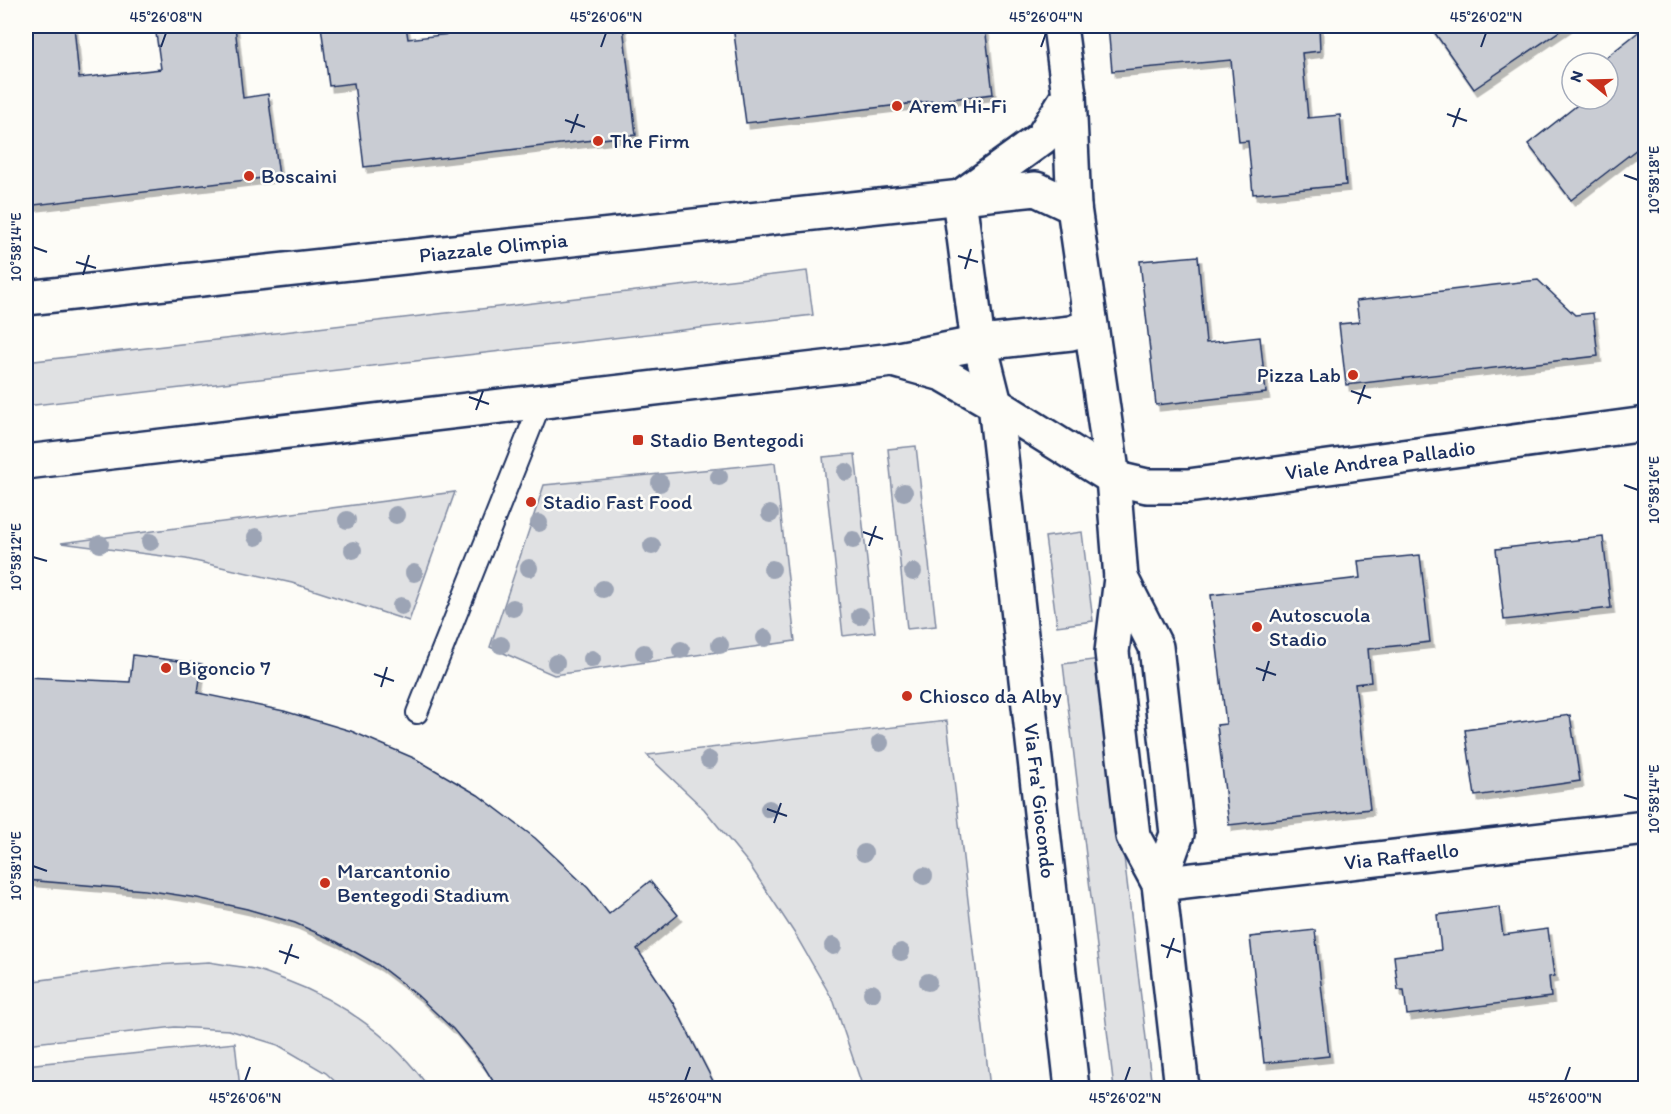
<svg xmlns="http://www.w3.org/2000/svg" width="1671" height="1114" font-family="Itim,sans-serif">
<defs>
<filter id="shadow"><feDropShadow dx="3.5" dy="6" stdDeviation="0" flood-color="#0004"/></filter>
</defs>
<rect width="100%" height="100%" fill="#fdfcf7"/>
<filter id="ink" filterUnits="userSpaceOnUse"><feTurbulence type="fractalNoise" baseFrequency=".0167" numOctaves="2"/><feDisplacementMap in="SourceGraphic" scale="12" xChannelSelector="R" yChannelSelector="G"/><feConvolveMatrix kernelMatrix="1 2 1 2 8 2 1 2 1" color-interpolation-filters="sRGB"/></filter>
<g filter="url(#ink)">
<g fill="#e0e1e3" stroke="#7e88a0" stroke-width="1.5">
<polygon points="807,271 813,315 26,406 26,362"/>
<polygon points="916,446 936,626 907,629 888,449"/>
<polygon points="855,454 875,632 843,636 823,457"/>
<polygon points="775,463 795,641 554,675 490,647 544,485"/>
<polygon points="455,492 409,621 292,583 186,559 61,543"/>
<polygon points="1082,532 1093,621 1057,626 1045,537"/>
<polygon points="1100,659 1152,1088 1114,1088 1063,664"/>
<polygon points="947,721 990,1088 863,1088 834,1002 795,934 749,864 704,809 647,755"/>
<path d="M209,962C224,965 240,966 254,969C265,972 275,976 285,980C342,1001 394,1038 429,1088H342L326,1073L278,1045L229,1030L175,1027L26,1044V982L155,965Z"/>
<polygon points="235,1043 240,1088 26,1088 26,1065"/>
</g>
<g fill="#c9ccd3" stroke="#1b2f5e" stroke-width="1.5" filter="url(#shadow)">
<polygon points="26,26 74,26 79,78 161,69 155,26 235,26 243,98 268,94 279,176 26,206"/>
<polygon points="321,26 406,26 408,39 518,26 623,26 636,135 364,167 354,83 329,86"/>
<polygon points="733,26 985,26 993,94 746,123"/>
<polygon points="1108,26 1319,26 1320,51 1302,53 1308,118 1340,115 1346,185 1253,194 1248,141 1239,142 1231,60 1112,71"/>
<polygon points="1430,26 1567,26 1474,89"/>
<polygon points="1646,26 1646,142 1571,200 1528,144 1585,99 1608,99 1608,81 1611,78 1608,75 1608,63 1599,63"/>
<polygon points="1198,256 1206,343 1260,337 1266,393 1156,405 1140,261"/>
<polygon points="1538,280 1575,315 1593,313 1598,356 1346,385 1339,324 1359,322 1356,301"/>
<polygon points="1603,537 1611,608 1504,620 1496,549"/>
<polygon points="1420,555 1430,642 1368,649 1371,682 1355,684 1370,809 1229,825 1217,725 1226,724 1211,595 1360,578 1358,561"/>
<polygon points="133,655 202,664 198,693 284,711 351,731 416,759 478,795 535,838 588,888 609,914 650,881 678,915 637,949 673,1003 717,1089 498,1089 483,1065 453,1029 417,995 378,965 337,942 295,923 247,909 197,898 145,890 26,880 26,677 130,682"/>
<polygon points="1570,715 1580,781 1475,796 1465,730"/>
<polygon points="1499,907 1503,935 1548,929 1554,976 1549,977 1551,997 1407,1015 1404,990 1398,990 1394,956 1441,950 1437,915"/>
<polygon points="1315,930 1329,1056 1264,1063 1250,937"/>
</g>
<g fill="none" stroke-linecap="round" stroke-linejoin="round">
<defs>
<polyline id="service" points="417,713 541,402"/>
<g id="minor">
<polyline points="1060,26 1069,95 1074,207"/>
<path id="s1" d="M1069,95L1042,138L959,198L976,328L995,404L1072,1088"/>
<polyline points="893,360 981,343 1071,333 1090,326"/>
<polyline points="1113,478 1121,578 1112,652 1133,836 1159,884 1182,1088"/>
<polyline points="1121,578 1156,647 1177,834 1159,884"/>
<path id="s2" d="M1159,884L1646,828"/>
</g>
<g id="tertiary">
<path id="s3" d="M26,298L1036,189L1074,207L1113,478"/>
<path id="s4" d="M26,462L893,360L943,374L995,404L1113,478L1147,486H1188L1646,424"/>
</g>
</defs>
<use href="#service" stroke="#1b2f5e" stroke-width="24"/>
<use href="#minor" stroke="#1b2f5e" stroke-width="38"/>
<use href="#tertiary" stroke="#1b2f5e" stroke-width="38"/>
<use href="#service" stroke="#fdfcf7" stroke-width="20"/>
<use href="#minor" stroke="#fdfcf7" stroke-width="33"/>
<use href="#tertiary" stroke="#fdfcf7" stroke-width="33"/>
</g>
<g fill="#9ca4b5">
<circle cx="846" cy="472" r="9"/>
<circle cx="719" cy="477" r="9"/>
<circle cx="660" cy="483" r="9"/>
<circle cx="904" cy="492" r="9"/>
<circle cx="770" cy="514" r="9"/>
<circle cx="396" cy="515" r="9"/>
<circle cx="347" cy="520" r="9"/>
<circle cx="539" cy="523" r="9"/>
<circle cx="256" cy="537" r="9"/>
<circle cx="853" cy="540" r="9"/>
<circle cx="150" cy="542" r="9"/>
<circle cx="100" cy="544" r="9"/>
<circle cx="652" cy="546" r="9"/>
<circle cx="353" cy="550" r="9"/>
<circle cx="529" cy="568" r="9"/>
<circle cx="772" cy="569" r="9"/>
<circle cx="913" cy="572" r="9"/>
<circle cx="414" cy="573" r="9"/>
<circle cx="603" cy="589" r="9"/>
<circle cx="401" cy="606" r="9"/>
<circle cx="513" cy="608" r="9"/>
<circle cx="860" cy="616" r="9"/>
<circle cx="765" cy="638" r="9"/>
<circle cx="501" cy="645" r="9"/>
<circle cx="720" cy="645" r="9"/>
<circle cx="681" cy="650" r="9"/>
<circle cx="644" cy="653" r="9"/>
<circle cx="592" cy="659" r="9"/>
<circle cx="556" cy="663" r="9"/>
<circle cx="880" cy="743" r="9"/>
<circle cx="709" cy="760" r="9"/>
<circle cx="769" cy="809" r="9"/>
<circle cx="864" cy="853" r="9"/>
<circle cx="924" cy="876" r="9"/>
<circle cx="833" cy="946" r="9"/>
<circle cx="901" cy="952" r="9"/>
<circle cx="928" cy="982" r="9"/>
<circle cx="872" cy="993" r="9"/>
</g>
</g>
<path fill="none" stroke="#1b2f5e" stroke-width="2" d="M161,47L166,33M601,47L606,33M1041,47L1046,33M1481,47L1486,33M1447,114L1467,121M565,120L585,127M1453,127L1460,108M571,133L578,114M1624,175L1638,180M33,247L47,252M958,256L978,262M76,262L96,268M965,269L971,249M83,275L89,255M1351,391L1371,398M469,397L489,404M1358,404L1365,385M476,410L483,391M1624,485L1638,490M863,532L883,539M869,546L876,526M33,557L47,561M1256,668L1276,675M374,674L394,681M1263,681L1269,661M381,687L387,667M1624,795L1638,799M767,809L787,816M774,823L781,803M33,866L47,871M1161,945L1181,952M279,951L299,958M1167,958L1174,938M285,964L292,944M245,1081L250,1067M685,1081L690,1067M1125,1081L1130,1067M1565,1081L1570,1067"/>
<g fill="#c8321e" stroke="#fdfcf7" stroke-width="2">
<circle cx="897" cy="106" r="6"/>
<circle cx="598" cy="141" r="6"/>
<circle cx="249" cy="176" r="6"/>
<circle cx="1353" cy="375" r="6"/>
<rect x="632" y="434" width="12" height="12" rx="3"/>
<circle cx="531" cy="502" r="6"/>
<circle cx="1257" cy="627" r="6"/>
<circle cx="166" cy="668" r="6"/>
<circle cx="907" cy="696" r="6"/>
<circle cx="325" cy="883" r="6"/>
</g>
<g text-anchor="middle" stroke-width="5" stroke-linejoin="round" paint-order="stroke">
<g font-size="21" fill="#1b2f5e" stroke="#fdfcf7" text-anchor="start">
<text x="909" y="113">Arem Hi-Fi</text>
<text x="610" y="148">The Firm</text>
<text x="261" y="183">Boscaini</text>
<text x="1341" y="382" text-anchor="end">Pizza Lab</text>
<text x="650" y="447">Stadio Bentegodi</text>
<text x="543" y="509">Stadio Fast Food</text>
<text x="1269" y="622">Autoscuola<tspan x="1269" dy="24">Stadio</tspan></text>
<text x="178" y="675">Bigoncio 7</text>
<text x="919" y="703">Chiosco da Alby</text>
<text x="337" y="878">Marcantonio<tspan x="337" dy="24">Bentegodi Stadium</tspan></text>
</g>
<g font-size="21" fill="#1b2f5e" stroke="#fdfcf7">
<text dy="7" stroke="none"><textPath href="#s3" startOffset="470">Piazzale Olimpia</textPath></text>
<text dy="7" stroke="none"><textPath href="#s4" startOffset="1394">Viale Andrea Palladio</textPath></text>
<text dy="7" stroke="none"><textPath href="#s1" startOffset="762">Via Fra' Giocondo</textPath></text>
<text dy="7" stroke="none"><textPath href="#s2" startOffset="244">Via Raffaello</textPath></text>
</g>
</g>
<rect width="1671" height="1114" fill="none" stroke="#fdfcf7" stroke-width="66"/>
<g transform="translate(1590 81) rotate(289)"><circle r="28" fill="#fdfcf7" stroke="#a3aaba" stroke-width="1.5"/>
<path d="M0-4.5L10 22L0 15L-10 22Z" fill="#c8321e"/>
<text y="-9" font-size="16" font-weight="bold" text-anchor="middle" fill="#1b2f5e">N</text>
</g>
<rect x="33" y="33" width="1605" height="1048" fill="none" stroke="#1b2f5e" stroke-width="2"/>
<g font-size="15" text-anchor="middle" fill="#1b2f5e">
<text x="166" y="22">45°26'08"N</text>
<text x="606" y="22">45°26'06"N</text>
<text x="1046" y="22">45°26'04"N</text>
<text x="1486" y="22">45°26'02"N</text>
<text transform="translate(1654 180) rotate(-90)" y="5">10°58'18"E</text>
<text transform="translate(16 247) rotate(-90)" y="5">10°58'14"E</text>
<text transform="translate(1654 490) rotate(-90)" y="5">10°58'16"E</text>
<text transform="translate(16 557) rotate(-90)" y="5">10°58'12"E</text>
<text transform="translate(1654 799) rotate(-90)" y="5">10°58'14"E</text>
<text transform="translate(16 866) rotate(-90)" y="5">10°58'10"E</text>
<text x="245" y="1103">45°26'06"N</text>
<text x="685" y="1103">45°26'04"N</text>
<text x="1125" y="1103">45°26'02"N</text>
<text x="1565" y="1103">45°26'00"N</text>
</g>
</svg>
